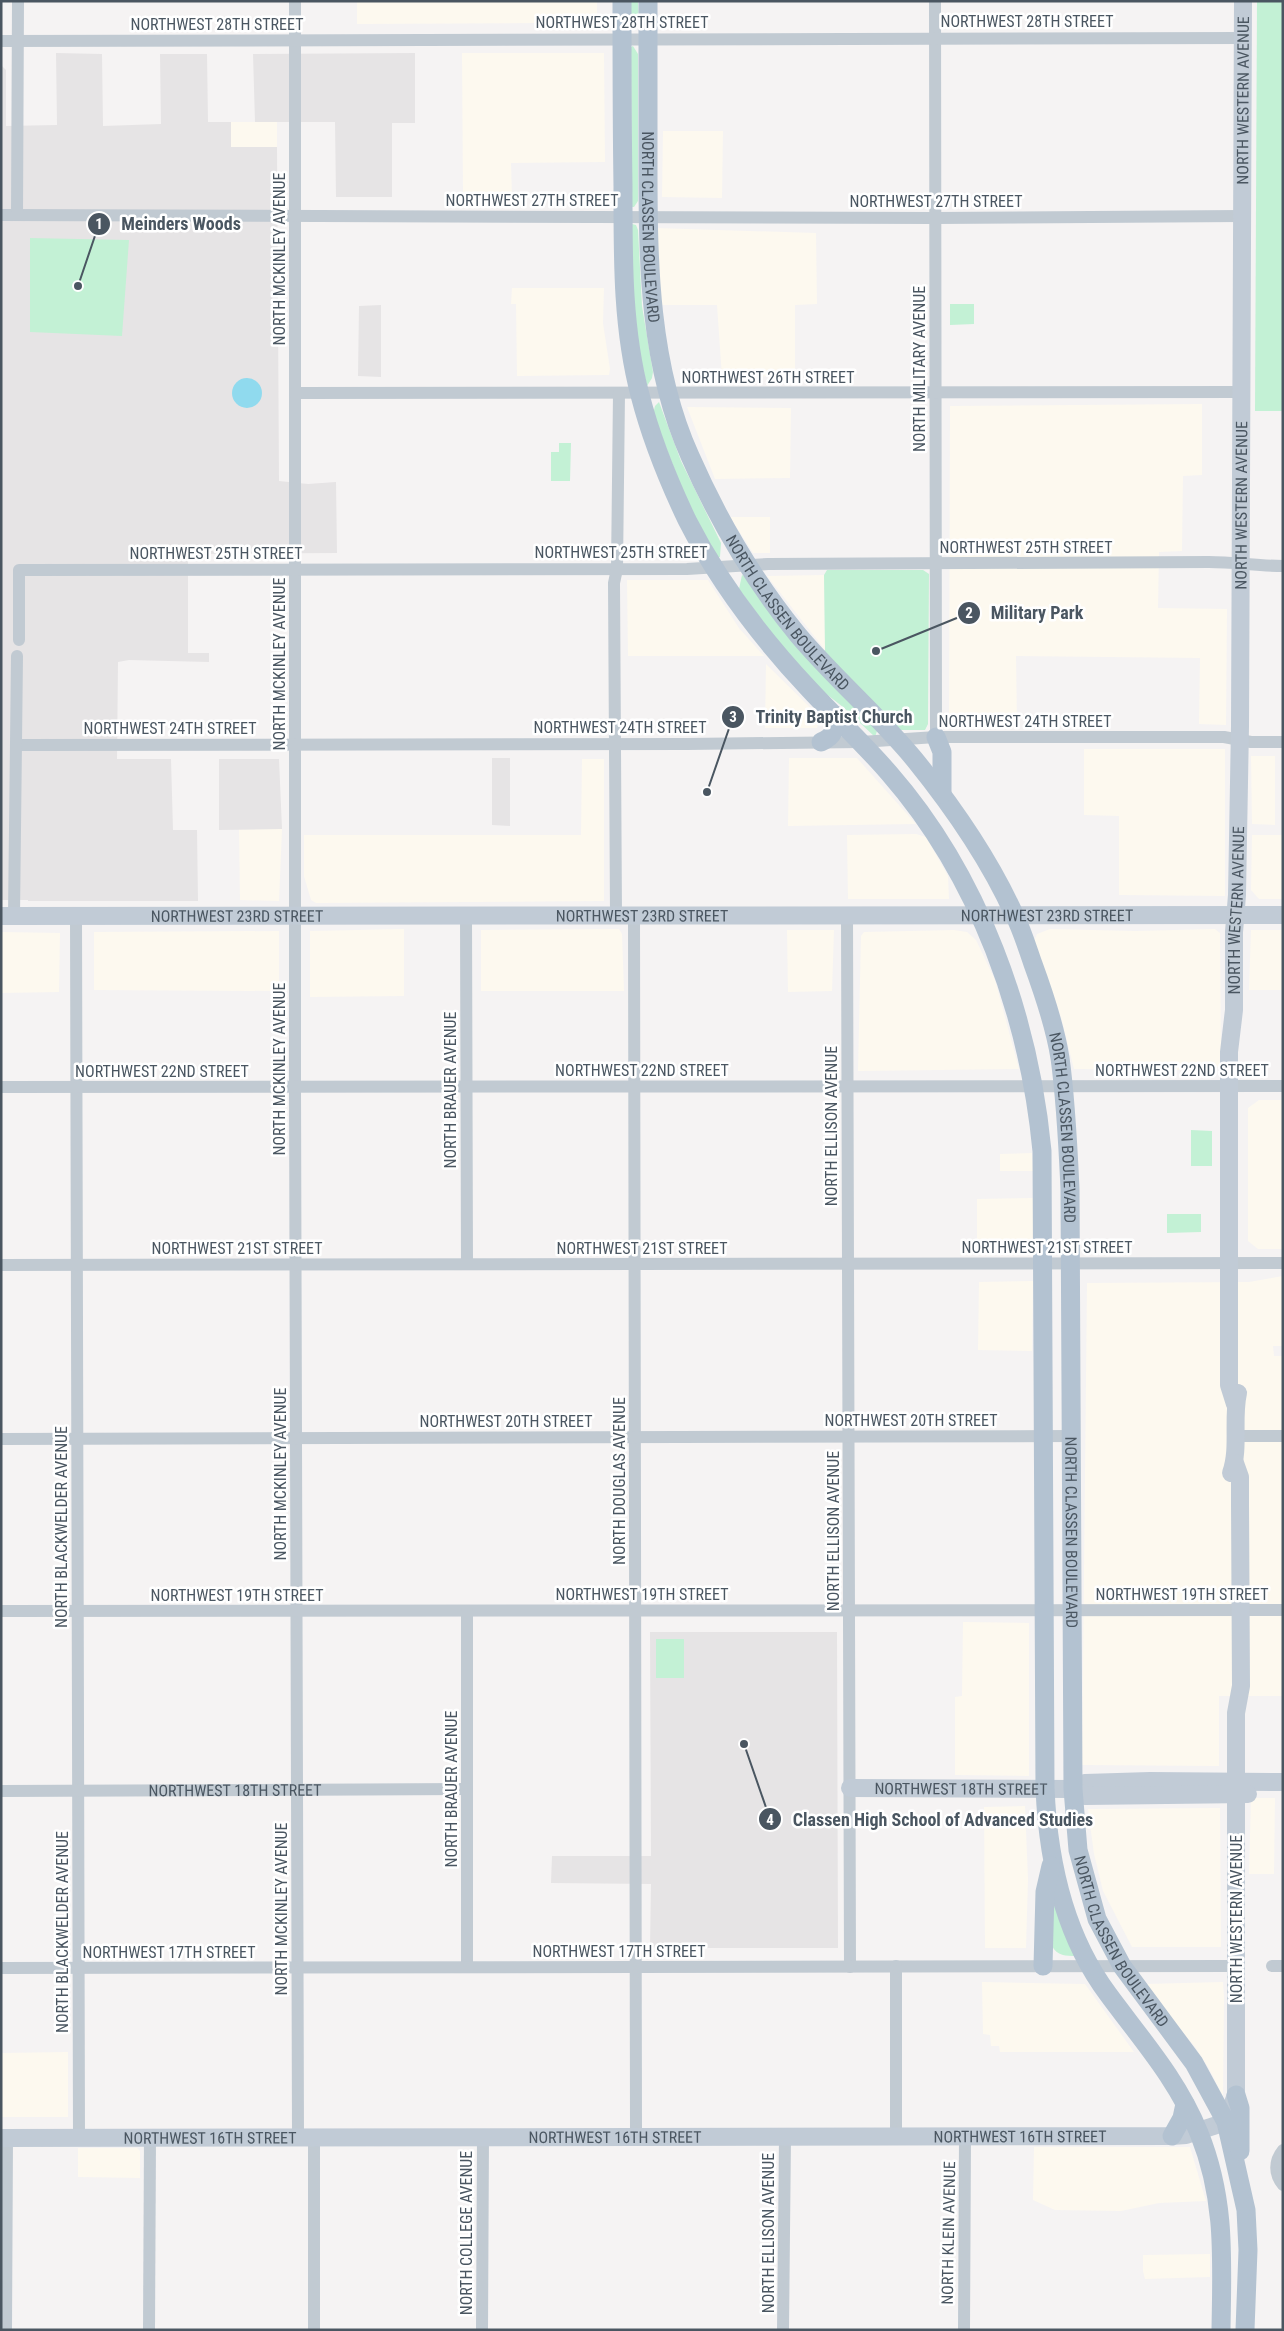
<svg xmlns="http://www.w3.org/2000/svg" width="1284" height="2331" font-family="'Roboto Condensed',sans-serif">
<rect width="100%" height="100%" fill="#f5f3f3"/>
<g fill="#fdf9ef">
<polygon points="357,1 597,1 597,17 545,18 539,23 357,24"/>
<polygon points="462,53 604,53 605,162 511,163 512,197 463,197"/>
<rect x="231" y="122" width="46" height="25"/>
<polygon points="663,131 723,131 722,198 662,197"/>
<polygon points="656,228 816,233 817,304 795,305 795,376 722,377 717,305 661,305"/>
<polygon points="512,288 604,288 603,323 610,369 609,375 517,376 516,304 511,304"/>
<polygon points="1202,404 1202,475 1183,476 1182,551 1159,552 1158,608 1227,609 1226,725 1199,724 1200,658 1016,656 1017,724 949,726 950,406"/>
<polygon points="687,407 791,408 790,478 715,479"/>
<polygon points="730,517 770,517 770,553 753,553"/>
<polygon points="824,575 825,650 767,576"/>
<polygon points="627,580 708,580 739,628 764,656 628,656"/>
<polygon points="766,664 820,717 817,728 765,728"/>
<polygon points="1084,749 1225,749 1225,896 1119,895 1119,816 1084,815"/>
<polygon points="1251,756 1275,756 1275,825 1252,824"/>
<polygon points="789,758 857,758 916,824 788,826"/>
<polygon points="582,759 604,759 604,901 316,903 311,900 304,876 304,835 581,835"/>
<polygon points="239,829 282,829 279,901 240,900"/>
<polygon points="916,834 926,837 948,876 949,899 848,899 847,835"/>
<polygon points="1252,835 1283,835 1283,899 1259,899 1251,890"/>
<polygon points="404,929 404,996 310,997 310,931"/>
<polygon points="619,929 622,934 624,991 481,991 481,930"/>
<polygon points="1050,929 1135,931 1215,929 1220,933 1221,1061 1219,1066 1213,1070 1074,1069 1061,1017 1034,941 1037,934"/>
<polygon points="787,930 834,930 832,991 788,992"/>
<polygon points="954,930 967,932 976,940 995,980 1019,1069 858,1071 861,936 864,932"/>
<polygon points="1251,930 1283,930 1283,990 1249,990"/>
<polygon points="279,931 279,991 94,990 94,932"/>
<polygon points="1,932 60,933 59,992 1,993"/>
<polygon points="1259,1100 1283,1100 1283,1249 1258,1249 1248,1241 1248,1108"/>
<polygon points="1032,1153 1033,1171 1000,1171 1000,1154"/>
<polygon points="1033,1198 1033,1248 977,1248 977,1199"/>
<polygon points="1283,1276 1283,1346 1273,1346 1274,1356 1283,1356 1283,1696 1219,1696 1219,1766 1082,1765 1087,1283 1249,1282"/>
<polygon points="1033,1281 1032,1351 978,1350 979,1282"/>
<polygon points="963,1622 1029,1623 1029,1776 955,1775 955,1697 962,1696"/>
<polygon points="1251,1798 1275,1798 1274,1874 1249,1874"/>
<polygon points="1025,1806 1028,1879 1026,1948 985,1948 984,1807"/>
<polygon points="1220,1808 1221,1947 1132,1947 1103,1891 1094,1854 1088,1809"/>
<polygon points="982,1982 1085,1984 1134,2052 1000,2052 999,2046 991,2046 990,2035 983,2034"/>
<polygon points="1223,1982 1224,1997 1223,2096 1208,2067 1195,2047 1144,1984"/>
<polygon points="68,2052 68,2117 1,2117 1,2053"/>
<polygon points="1034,2147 1190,2147 1206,2201 1159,2203 1121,2211 1055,2210 1033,2200"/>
<polygon points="78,2148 137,2148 140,2151 140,2178 78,2177"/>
<polygon points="1210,2254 1210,2277 1145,2279 1143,2271 1143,2255"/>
</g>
<g fill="#e6e4e5">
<polygon points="56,53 102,54 103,126 161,124 160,54 207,54 208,122 231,122 231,147 277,147 279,481 308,484 336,482 337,553 188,554 188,653 209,653 209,662 129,660 118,662 117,759 171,759 173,830 197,830 198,901 28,901 28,900 1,900 1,65 6,70 6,126 57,125"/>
<polygon points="415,53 415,123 392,123 392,197 336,197 335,122 255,122 253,54"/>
<polygon points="381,305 381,377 358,376 359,306"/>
<polygon points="492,758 510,758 510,826 492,825"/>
<polygon points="219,759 279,759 282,829 219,830"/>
<polygon points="650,1632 837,1632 838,1948 650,1948 651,1884 551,1883 552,1856 651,1856"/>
</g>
<g fill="#c3f1d5">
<path d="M627,1H638C638,11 641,24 632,30L629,28Z"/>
<polygon points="1257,1 1283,1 1283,411 1255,411"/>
<polygon points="633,46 638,54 638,201 634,207 632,207 631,47"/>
<polygon points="632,224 636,225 638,230 642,306 653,372 652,378 647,386 631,315"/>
<polygon points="30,238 129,240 122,336 30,332"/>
<polygon points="950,304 974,304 974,324 950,325"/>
<polygon points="659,402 681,461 721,543 720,557 717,558 692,514 653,414 655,406"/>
<polygon points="559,443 571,443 570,481 551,481 551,452 559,452"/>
<polygon points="827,570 923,570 929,574 928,724 925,730 901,730 822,653 825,650 824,575"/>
<polygon points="742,575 744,576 877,731 875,737 843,707 816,686 786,653 739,589"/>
<polygon points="1191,1130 1212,1131 1212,1166 1191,1166"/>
<polygon points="1167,1214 1201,1214 1201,1232 1167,1233"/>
<rect x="656" y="1639" width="28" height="39"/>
<path d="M1051,1896L1076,1956C1066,1956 1057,1956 1052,1946Z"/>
</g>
<circle fill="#90daee" cx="247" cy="393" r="15"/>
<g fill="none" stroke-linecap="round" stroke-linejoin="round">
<g stroke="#c1cad2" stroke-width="12">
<polyline points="295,1 295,1087 298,2138"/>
<polyline points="935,1 936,737"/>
<polyline points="1,41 1242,38"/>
<polyline points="1,215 935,218 1242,216"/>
<polyline points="17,215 18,1"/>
<polyline points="295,393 1241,392"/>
<path d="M19,640V570L687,569L768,564L1209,562C1234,562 1258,566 1283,566"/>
<polyline points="16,745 687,744 861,742 936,737 1224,737 1251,742 1283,742"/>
<polyline points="466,915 467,1264"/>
<polyline points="616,915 614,583 617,569 619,393"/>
<polyline points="634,915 636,2137"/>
<polyline points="847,915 850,1967"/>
<polyline points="14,916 17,656"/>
<polyline points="76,916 79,2138"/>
<polyline points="1,1087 1283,1086"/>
<polyline points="1,1265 1283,1263"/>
<polyline points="1235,1436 1283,1436"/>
<polyline points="1,1439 1072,1436"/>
<polyline points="1,1611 1283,1610"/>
<polyline points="467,1611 467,1967"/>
<path id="s1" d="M1,1791L467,1789"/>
<polyline points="1272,1966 1283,1966"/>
<polyline points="1,1968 1236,1966"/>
<polyline points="896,2136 896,1966"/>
<path d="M1283,2150C1274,2161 1274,2174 1283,2185"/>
<polyline points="6,2330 7,2138"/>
<polyline points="149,2330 150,2138"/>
<polyline points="314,2330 314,2137"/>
<polyline points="482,2330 483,2137"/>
<polyline points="783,2330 785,2136"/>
<polyline points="964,2330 965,2136"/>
</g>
<g stroke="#c1cbd6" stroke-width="18">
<path id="s2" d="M1,916L1283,915"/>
<path id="s3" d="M1235,1404L1229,1385V1052L1234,1010V932L1237,895L1240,726L1243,1"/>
<path d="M1231,1473C1240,1448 1232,1419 1238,1393"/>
<path id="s4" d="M850,1788L1073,1789L1085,1783L1150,1781L1283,1782"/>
<polyline points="1073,1789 1085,1796 1248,1794"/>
<path id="s5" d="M1,2138L1172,2136L1186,2135L1226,2122L1236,2095V1713L1241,1686L1240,1503V1477L1235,1463"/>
</g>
<g stroke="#b3c2d1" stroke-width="19">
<path d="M622,1C622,63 622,124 623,186C623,256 622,327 640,395C651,438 668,480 687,520C718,581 763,640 810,690C836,718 864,744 889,773C979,876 1029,1015 1042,1151L1045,1788C1048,1861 1064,1935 1108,1994C1141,2039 1178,2080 1199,2133C1226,2200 1222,2259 1221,2330"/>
<path id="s6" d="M648,1C648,56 648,111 648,166C648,263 649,365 690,456C718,520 754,581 798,635C835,679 879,716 915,760C953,807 989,859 1014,914C1022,930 1027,947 1033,964C1044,994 1055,1026 1060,1058C1066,1101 1068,1146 1070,1189L1073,1789L1078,1850L1097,1919L1122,1966L1194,2063L1226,2122L1246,2210L1248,2250L1245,2330"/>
<polyline points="936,737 942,752 942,794"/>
<path d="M821,742C835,736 835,729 835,715"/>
<polyline points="1043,1966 1045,1892 1051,1866"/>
<polyline points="1236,2095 1240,2108 1240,2151"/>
<polyline points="1172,2136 1182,2118 1185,2104"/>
</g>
</g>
<g text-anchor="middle" stroke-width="5" stroke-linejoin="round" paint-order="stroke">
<g font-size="16" fill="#4a5661" stroke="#fff">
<text x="1027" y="27">NORTHWEST 28TH STREET</text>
<text x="622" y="28">NORTHWEST 28TH STREET</text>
<text x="217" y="30">NORTHWEST 28TH STREET</text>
<text dy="6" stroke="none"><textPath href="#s3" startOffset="1305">NORTH WESTERN AVENUE</textPath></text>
<text x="532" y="206">NORTHWEST 27TH STREET</text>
<text x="936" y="207">NORTHWEST 27TH STREET</text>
<text dy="6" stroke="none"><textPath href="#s6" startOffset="226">NORTH CLASSEN BOULEVARD</textPath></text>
<text transform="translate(279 259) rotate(-90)" y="6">NORTH MCKINLEY AVENUE</text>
<text transform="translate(919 369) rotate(-90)" y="6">NORTH MILITARY AVENUE</text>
<text x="768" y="383">NORTHWEST 26TH STREET</text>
<text dy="6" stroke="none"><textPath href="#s3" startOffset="900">NORTH WESTERN AVENUE</textPath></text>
<text x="1026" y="553">NORTHWEST 25TH STREET</text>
<text x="621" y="558">NORTHWEST 25TH STREET</text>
<text x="216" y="559">NORTHWEST 25TH STREET</text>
<text dy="6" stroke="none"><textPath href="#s6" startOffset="646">NORTH CLASSEN BOULEVARD</textPath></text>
<text transform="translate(279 664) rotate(-90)" y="6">NORTH MCKINLEY AVENUE</text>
<text x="1025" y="727">NORTHWEST 24TH STREET</text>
<text x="620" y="733">NORTHWEST 24TH STREET</text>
<text x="170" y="734">NORTHWEST 24TH STREET</text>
<text dy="6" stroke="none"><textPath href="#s3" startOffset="495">NORTH WESTERN AVENUE</textPath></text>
<text dy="6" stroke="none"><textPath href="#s2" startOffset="236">NORTHWEST 23RD STREET</textPath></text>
<text dy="6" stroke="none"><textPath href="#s2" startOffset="641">NORTHWEST 23RD STREET</textPath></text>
<text dy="6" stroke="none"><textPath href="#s2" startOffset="1046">NORTHWEST 23RD STREET</textPath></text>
<text transform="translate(279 1069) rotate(-90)" y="6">NORTH MCKINLEY AVENUE</text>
<text x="642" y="1076">NORTHWEST 22ND STREET</text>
<text x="1182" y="1076">NORTHWEST 22ND STREET</text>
<text x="162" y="1077">NORTHWEST 22ND STREET</text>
<text transform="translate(450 1090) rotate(-90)" y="6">NORTH BRAUER AVENUE</text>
<text transform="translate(831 1126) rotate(-90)" y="6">NORTH ELLISON AVENUE</text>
<text dy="6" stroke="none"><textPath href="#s6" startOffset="1246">NORTH CLASSEN BOULEVARD</textPath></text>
<text x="1047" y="1253">NORTHWEST 21ST STREET</text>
<text x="237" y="1254">NORTHWEST 21ST STREET</text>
<text x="642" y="1254">NORTHWEST 21ST STREET</text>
<text x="911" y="1426">NORTHWEST 20TH STREET</text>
<text x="506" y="1427">NORTHWEST 20TH STREET</text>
<text transform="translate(280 1474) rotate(-90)" y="6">NORTH MCKINLEY AVENUE</text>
<text transform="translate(619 1481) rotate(-90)" y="6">NORTH DOUGLAS AVENUE</text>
<text transform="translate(61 1527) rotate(-90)" y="6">NORTH BLACKWELDER AVENUE</text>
<text transform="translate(833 1531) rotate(-90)" y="6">NORTH ELLISON AVENUE</text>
<text dy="6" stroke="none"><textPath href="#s6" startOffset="1651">NORTH CLASSEN BOULEVARD</textPath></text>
<text x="642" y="1600">NORTHWEST 19TH STREET</text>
<text x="1182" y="1600">NORTHWEST 19TH STREET</text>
<text x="237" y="1601">NORTHWEST 19TH STREET</text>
<text dy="6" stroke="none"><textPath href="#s4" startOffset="111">NORTHWEST 18TH STREET</textPath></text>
<text transform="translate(451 1789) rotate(-90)" y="6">NORTH BRAUER AVENUE</text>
<text dy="6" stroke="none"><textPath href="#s1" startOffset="234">NORTHWEST 18TH STREET</textPath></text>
<text transform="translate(281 1909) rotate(-90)" y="6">NORTH MCKINLEY AVENUE</text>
<text transform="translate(1236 1919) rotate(-90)" y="6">NORTH WESTERN AVENUE</text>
<text transform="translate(62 1932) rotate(-90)" y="6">NORTH BLACKWELDER AVENUE</text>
<text dy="6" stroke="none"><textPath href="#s6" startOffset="2071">NORTH CLASSEN BOULEVARD</textPath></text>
<text x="619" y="1957">NORTHWEST 17TH STREET</text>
<text x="169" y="1958">NORTHWEST 17TH STREET</text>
<text dy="6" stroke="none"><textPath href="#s5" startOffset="1019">NORTHWEST 16TH STREET</textPath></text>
<text dy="6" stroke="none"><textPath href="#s5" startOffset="614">NORTHWEST 16TH STREET</textPath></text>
<text dy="6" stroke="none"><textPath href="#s5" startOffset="209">NORTHWEST 16TH STREET</textPath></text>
<text transform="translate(466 2233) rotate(-90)" y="6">NORTH COLLEGE AVENUE</text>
<text transform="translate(768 2233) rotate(-90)" y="6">NORTH ELLISON AVENUE</text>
<text transform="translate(948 2233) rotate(-89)" y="6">NORTH KLEIN AVENUE</text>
</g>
</g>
<path fill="none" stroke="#4a5661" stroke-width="2" d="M78 286L99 224M876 651L969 613M707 792L733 717M744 1744L770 1819"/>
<g fill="#4a5661" stroke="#fff" stroke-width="2">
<circle cx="78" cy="286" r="5"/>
<circle cx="876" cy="651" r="5"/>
<circle cx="707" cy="792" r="5"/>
<circle cx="744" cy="1744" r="5"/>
<circle cx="99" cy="224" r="12"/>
<circle cx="969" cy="613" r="12"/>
<circle cx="733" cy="717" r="12"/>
<circle cx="770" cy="1819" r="12"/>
</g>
<g font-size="15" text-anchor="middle" font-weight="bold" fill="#fff">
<text x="99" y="229">1</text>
<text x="969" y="618">2</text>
<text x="733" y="722">3</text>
<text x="770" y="1825">4</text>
</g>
<g font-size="18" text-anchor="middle" font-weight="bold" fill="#4a5661" stroke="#fff" stroke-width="5" stroke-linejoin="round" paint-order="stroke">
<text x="181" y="230">Meinders Woods</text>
<text x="1037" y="619">Military Park</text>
<text x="834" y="723">Trinity Baptist Church</text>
<text x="943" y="1826">Classen High School of Advanced Studies</text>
</g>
<rect width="1284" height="2331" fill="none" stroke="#4a5661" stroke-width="5"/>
</svg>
